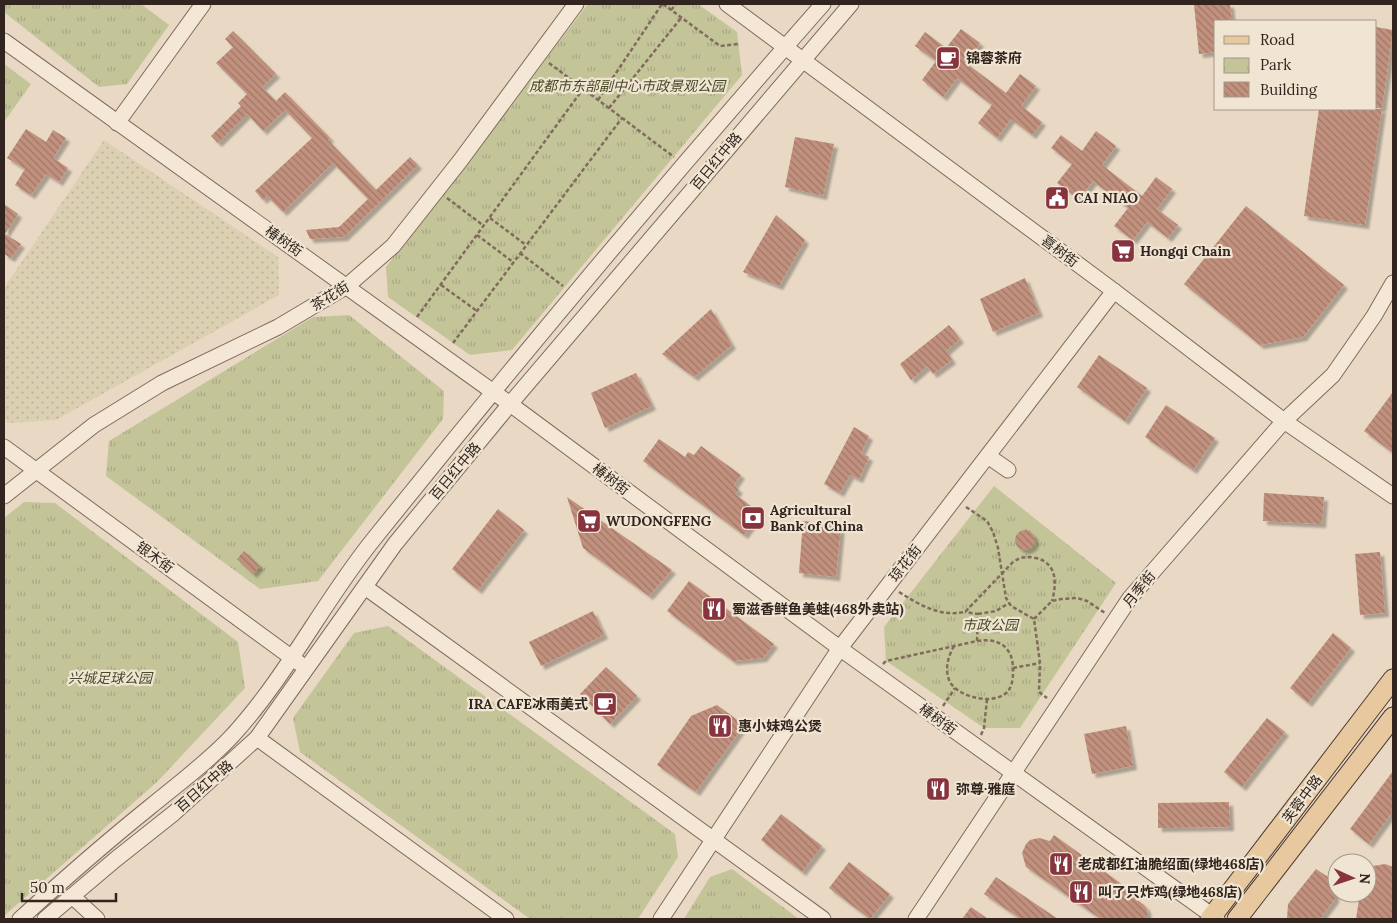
<svg xmlns="http://www.w3.org/2000/svg" width="1397" height="923" font-family="Lora,'Noto Sans SC',serif">
<defs>
<pattern id="farmland-dots" width="8" height="8" patternUnits="userSpaceOnUse" patternTransform="scale(1.25)"><rect width="8" height="8" fill="#dcd0b2"/><path d="M2 2h.1M6 6h.1" fill="none" stroke="#bdb299" stroke-width="1.8" stroke-linecap="round"/></pattern>
<pattern id="park-tufts" width="24" height="20" patternUnits="userSpaceOnUse" patternTransform="scale(1.25)"><rect width="24" height="20" fill="#c4c499"/><path d="M3 7l-1-3M5 7V3M7 7l1-3M15 17l-1-3M17 17v-4M19 17l1-3" fill="none" stroke="#a9a883"/></pattern>
<pattern id="building-back-hatch" width="6" height="6" patternUnits="userSpaceOnUse" patternTransform="scale(1.25)"><rect width="6" height="6" fill="#c2917e"/><path d="M-1 5l2 2M0 0l6 6M5-1l2 2" fill="none" stroke="#9e7667"/></pattern>
<filter id="shadow"><feDropShadow dx="4" dy="4" stdDeviation="1" flood-color="#0004"/></filter>
</defs>
<rect width="100%" height="100%" fill="#e8d8c4"/>
<polygon fill="url(#farmland-dots)" points="104,140 278,257 279,295 56,420 8,423 4,419 4,288"/>
<g fill="url(#park-tufts)">
<polygon points="4,4 141,4 169,25 127,84 99,87 4,12"/>
<polygon points="588,4 698,4 737,32 742,75 512,350 470,355 388,297 386,267"/>
<polygon points="4,64 31,84 4,122"/>
<polygon points="349,315 444,391 443,419 318,581 260,589 106,476 109,441 313,317"/>
<polygon points="994,486 1116,583 1020,728 984,728 886,661 884,627"/>
<polygon points="24,502 55,503 238,642 245,688 157,782 4,916 4,518"/>
<polygon points="388,626 675,834 678,857 638,919 530,919 300,752 293,718 354,633"/>
<polygon points="732,869 799,919 684,919 710,877"/>
</g>
<g fill="url(#building-back-hatch)" filter="url(#shadow)">
<polygon points="1194,4 1230,4 1232,21 1216,21 1216,52 1199,54"/>
<polygon points="1376,27 1393,30 1382,108 1376,108"/>
<polygon points="961,29 980,43 966,63 1006,93 1020,74 1036,86 1021,106 1042,122 1032,135 1011,119 997,138 978,123 992,105 957,78 943,97 922,80 936,61 915,46 925,32 946,48"/>
<polygon points="233,31 276,74 262,87 276,101 285,92 330,138 328,140 376,190 410,157 418,165 344,237 310,239 306,230 339,227 368,199 333,163 283,212 267,196 263,200 255,191 312,138 285,110 263,131 247,114 218,143 211,136 241,106 238,103 247,94 216,63 233,47 225,39"/>
<polygon points="1319,109 1382,109 1365,225 1304,216"/>
<polygon points="26,129 46,142 53,130 66,138 53,158 68,168 59,182 46,174 31,195 15,185 25,169 7,158"/>
<polygon points="1096,131 1116,146 1102,165 1142,196 1156,177 1172,189 1157,209 1178,225 1168,238 1147,222 1133,240 1114,226 1128,208 1093,181 1079,199 1057,183 1072,164 1051,148 1061,135 1082,151"/>
<polygon points="795,137 834,144 823,196 785,187"/>
<polygon points="4,204 18,214 5,234 21,244 11,258 4,254"/>
<polygon points="1246,206 1344,285 1303,337 1260,345 1184,284"/>
<polygon points="776,215 805,240 779,286 743,272"/>
<polygon points="1025,278 1039,313 993,332 980,299"/>
<polygon points="711,309 732,345 694,377 662,354"/>
<polygon points="949,325 960,339 946,351 952,360 933,374 927,366 911,380 900,364"/>
<polygon points="1099,355 1147,388 1125,421 1077,387"/>
<polygon points="636,373 652,406 605,428 591,393"/>
<polygon points="1393,392 1393,453 1364,431"/>
<polygon points="1166,405 1215,438 1193,470 1145,437"/>
<polygon points="854,427 869,436 861,453 869,457 859,479 850,475 840,493 824,484"/>
<polygon points="659,439 685,457 688,452 694,455 701,446 741,475 734,485 739,490 735,494 760,513 744,535 643,461"/>
<polygon points="1264,493 1324,497 1322,524 1263,521"/>
<polygon points="567,497 672,570 649,596 583,548"/>
<polygon points="498,509 524,530 478,590 452,569"/>
<polygon points="803,521 841,525 836,577 799,573"/>
<circle cx="1025" cy="540" r="10"/>
<polygon points="244,551 260,566 253,574 237,559"/>
<polygon points="1380,552 1385,613 1360,615 1355,554"/>
<polygon points="689,581 774,644 763,658 733,661 667,611"/>
<polygon points="593,611 604,635 541,666 529,642"/>
<polygon points="1333,633 1351,648 1308,703 1290,688"/>
<polygon points="606,667 637,696 610,724 580,694"/>
<polygon points="717,705 744,725 696,792 657,765 691,716"/>
<polygon points="1267,718 1285,732 1242,787 1224,772"/>
<polygon points="1126,726 1133,766 1092,774 1084,734"/>
<polygon points="1393,771 1393,811 1369,844 1350,829"/>
<polygon points="1229,802 1230,827 1158,828 1158,803"/>
<polygon points="781,814 822,846 802,872 761,840"/>
<polygon points="1054,835 1134,893 1132,896 1144,905 1147,909 1148,919 1101,919 1026,867 1022,853 1026,844 1030,840 1039,838 1050,841"/>
<polygon points="849,862 890,894 870,919 829,888"/>
<polygon points="1385,864 1393,867 1393,919 1356,919 1360,893 1367,893 1367,867"/>
<polygon points="1316,869 1331,879 1330,882 1335,885 1335,899 1320,919 1287,919 1288,904"/>
<polygon points="996,877 1058,919 1021,919 984,894"/>
<polygon points="971,907 988,919 962,919"/>
</g>
<g fill="none" stroke-linecap="round" stroke-linejoin="round">
<defs>
<g id="minor">
<polyline points="727,4 1114,291 1284,421 1393,496"/>
<polyline points="4,41 510,404 849,655 1217,919"/>
<polyline points="117,123 203,4"/>
<polyline points="4,447 299,663"/>
<polyline points="988,456 1008,470"/>
<polyline points="4,496 94,425 162,383 278,327 347,286 393,246 460,161 576,4"/>
<polyline points="365,587 823,919"/>
<polyline points="257,738 506,919"/>
<polyline points="72,896 97,919"/>
<path d="M20,919C62,881 105,843 150,807C178,784 209,761 233,735C287,676 323,602 373,540C519,358 669,179 823,4"/>
<polyline points="45,919 116,859 174,813 257,738 395,544 510,404 851,4"/>
<polyline points="661,919 840,648 1114,291"/>
<polyline points="916,919 1130,598 1284,421 1333,375 1374,316 1393,283"/>
</g>
<g id="major">
<polyline points="1210,919 1393,679"/>
<polyline points="1237,919 1393,717"/>
</g>
</defs>
<use href="#minor" stroke="#806b5c" stroke-width="17"/>
<use href="#major" stroke="#4e3a30" stroke-width="21"/>
<g stroke="#806b5c" stroke-width="2.5" stroke-dasharray="4 2.5" stroke-linecap="butt">
<polyline points="663,4 720,46 738,44"/>
<polyline points="671,10 676,4"/>
<polyline points="549,63 674,157"/>
<polyline points="598,100 662,4"/>
<polyline points="609,108 681,18"/>
<polyline points="447,198 484,226"/>
<polyline points="490,218 526,245"/>
<polyline points="477,235 513,262"/>
<polyline points="520,253 563,286"/>
<polyline points="441,285 477,311"/>
<polyline points="417,317 583,89"/>
<polyline points="453,343 622,118"/>
<polyline points="966,507 987,521 993,532 998,548 1006,598 1011,606 1034,619 1040,663 1039,692 1047,698"/>
<path d="M899,592C920,605 939,617 965,612L1013,562C1021,557 1026,556 1036,558C1057,563 1057,583 1052,601"/>
<polyline points="978,614 996,611 1009,603"/>
<polyline points="1034,619 1052,601 1061,599 1077,598 1087,601 1105,613"/>
<path d="M954,646C948,657 944,670 950,682C959,698 996,706 1008,691C1012,686 1013,679 1013,673C1013,667 1013,660 1010,654C1004,641 990,639 977,641"/>
<polyline points="883,664 886,661 977,641 978,614 965,612"/>
<polyline points="1013,668 1040,663"/>
<polyline points="943,706 955,688"/>
<polyline points="981,735 984,728 987,699"/>
</g>
<use href="#minor" stroke="#f4e7d6" stroke-width="15"/>
<use href="#major" stroke="#e7c89f" stroke-width="19"/>
</g>
<defs>
<symbol id="cafe-square" viewBox="-11 -11 22 22"><rect x="-9" y="-9" width="18" height="18" rx="4" fill="#88343f" stroke="#f0e4d2"/><path d="M-5.5-4.5H6V0H3Q3 3.5 0 3.5H-2.5Q-5.5 3.5-5.5 0ZM3-3.2v2h1.7v-2ZM-6 4.5H4V6H-6Z" fill="#fff"/></symbol>
<symbol id="civic-square" viewBox="-11 -11 22 22"><rect x="-9" y="-9" width="18" height="18" rx="4" fill="#88343f" stroke="#f0e4d2"/><path d="M-.6-6.5H3V-4.5H.6V-3L4-1V1h2V6H-6V1h2V-1L-.6-3ZM-1.2 2.5V6h2.4V2.5Z" fill="#fff"/></symbol>
<symbol id="supermarket-square" viewBox="-11 -11 22 22"><rect x="-9" y="-9" width="18" height="18" rx="4" fill="#88343f" stroke="#f0e4d2"/><path d="M-6-5.5h2.5l.6 2H6L4.5 2H-2.5L-4.4-4H-6ZM-1.5 3.2a1.3 1.3 0 1 0 .1 0ZM3 3.2a1.3 1.3 0 1 0 .1 0Z" fill="#fff"/></symbol>
<symbol id="bank-square" viewBox="-11 -11 22 22"><rect x="-9" y="-9" width="18" height="18" rx="4" fill="#88343f" stroke="#f0e4d2"/><path d="M-6-4H6V4H-6ZM0-2.3a2.3 2.3 0 1 0 0 4.6a2.3 2.3 0 1 0 0-4.6Z" fill="#fff"/></symbol>
<symbol id="restaurant-square" viewBox="-11 -11 22 22"><rect x="-9" y="-9" width="18" height="18" rx="4" fill="#88343f" stroke="#f0e4d2"/><path d="M-5-6h1v4h1v-4h1v4h1v-4h1v5L-1.5 .5V6h-2V.5L-5-1ZM5-6V6H3V1.5H1.5Q1.5-4 5-6Z" fill="#fff"/></symbol>
</defs>
<g fill-rule="evenodd">
<use href="#cafe-square" x="934" y="44" width="28" height="28"/>
<use href="#civic-square" x="1043" y="184" width="28" height="28"/>
<use href="#supermarket-square" x="1109" y="237" width="28" height="28"/>
<use href="#bank-square" x="739" y="504" width="28" height="28"/>
<use href="#supermarket-square" x="575" y="507" width="28" height="28"/>
<use href="#restaurant-square" x="700" y="595" width="28" height="28"/>
<use href="#cafe-square" x="591" y="690" width="28" height="28"/>
<use href="#restaurant-square" x="706" y="712" width="28" height="28"/>
<use href="#restaurant-square" x="924" y="775" width="28" height="28"/>
<use href="#restaurant-square" x="1047" y="850" width="28" height="28"/>
<use href="#restaurant-square" x="1067" y="878" width="28" height="28"/>
</g>
<g text-anchor="middle" stroke-width="4.5" stroke-linejoin="round" paint-order="stroke">
<g font-size="14" font-weight="bold" fill="#32251f" stroke="#f0e4d2" text-anchor="start">
<text x="966" y="63">锦蓉茶府</text>
<text x="1074" y="203">CAI NIAO</text>
<text x="1140" y="256">Hongqi Chain</text>
<text x="770" y="515">Agricultural<tspan x="770" dy="16">Bank of China</tspan></text>
<text x="606" y="526">WUDONGFENG</text>
<text x="732" y="614">蜀滋香鲜鱼美蛙(468外卖站)</text>
<text x="588" y="709" text-anchor="end">IRA CAFE冰雨美式</text>
<text x="738" y="731">惠小妹鸡公煲</text>
<text x="956" y="794">弥尊·雅庭</text>
<text x="1078" y="869">老成都红油脆绍面(绿地468店)</text>
<text x="1098" y="897">叫了只炸鸡(绿地468店)</text>
</g>
<g font-size="14" font-style="italic" fill="#474c28" stroke="#f0e4d2">
<text x="627" y="91">成都市东部副中心市政景观公园</text>
<text x="990" y="630">市政公园</text>
<text x="110" y="683">兴城足球公园</text>
</g>
<g font-size="14" fill="#32251f" stroke="#f0e4d2">
<text transform="translate(716 161) rotate(-50)" y="5">百日红中路</text>
<text transform="translate(284 241) rotate(35)" y="5">椿树街</text>
<text transform="translate(1060 251) rotate(37)" y="5">喜树街</text>
<text transform="translate(330 296) rotate(-32)" y="5">茶花街</text>
<text transform="translate(455 471) rotate(-50)" y="5">百日红中路</text>
<text transform="translate(611 479) rotate(37)" y="5">椿树街</text>
<text transform="translate(155 557) rotate(36)" y="5">银木街</text>
<text transform="translate(905 563) rotate(-52)" y="5">琼花街</text>
<text transform="translate(1139 589) rotate(-51)" y="5">月季街</text>
<text transform="translate(938 719) rotate(36)" y="5">椿树街</text>
<text transform="translate(204 786) rotate(-41)" y="5">百日红中路</text>
<text transform="translate(1302 799) rotate(-53)" y="5">芙蓉中路</text>
</g>
</g>
<rect width="1397" height="923" fill="none" stroke="#32251f" stroke-width="10"/>
<rect x="1214" y="20" width="162" height="90" fill="#f0e4d2" stroke="#a4988a"/>
<rect x="1224" y="36" width="25" height="8" fill="#e7c89f" stroke="#a4988a"/>
<text x="1260" y="45" font-size="15" fill="#32251f">Road</text>
<rect x="1224" y="58" width="25" height="15" fill="url(#park-tufts)" stroke="#a4988a"/>
<text x="1260" y="70" font-size="15" fill="#32251f">Park</text>
<rect x="1224" y="82" width="25" height="15" fill="url(#building-back-hatch)" stroke="#a4988a"/>
<text x="1260" y="95" font-size="15" fill="#32251f">Building</text>
<g transform="translate(1352 878) rotate(93)"><circle r="24" fill="#f0e4d2" stroke="#a4988a"/>
<path d="M0-4L9 19L0 12L-9 19Z" fill="#88343f"/>
<text y="-8" font-size="14" font-weight="bold" text-anchor="middle" fill="#32251f">N</text>
</g>
<path d="M22 893v8h94v-8" fill="none" stroke="#32251f" stroke-width="2.5"/>
<text x="30" y="893" font-size="15" fill="#32251f" stroke="#f0e4d2" stroke-width="4" paint-order="stroke">50 m</text>
</svg>
